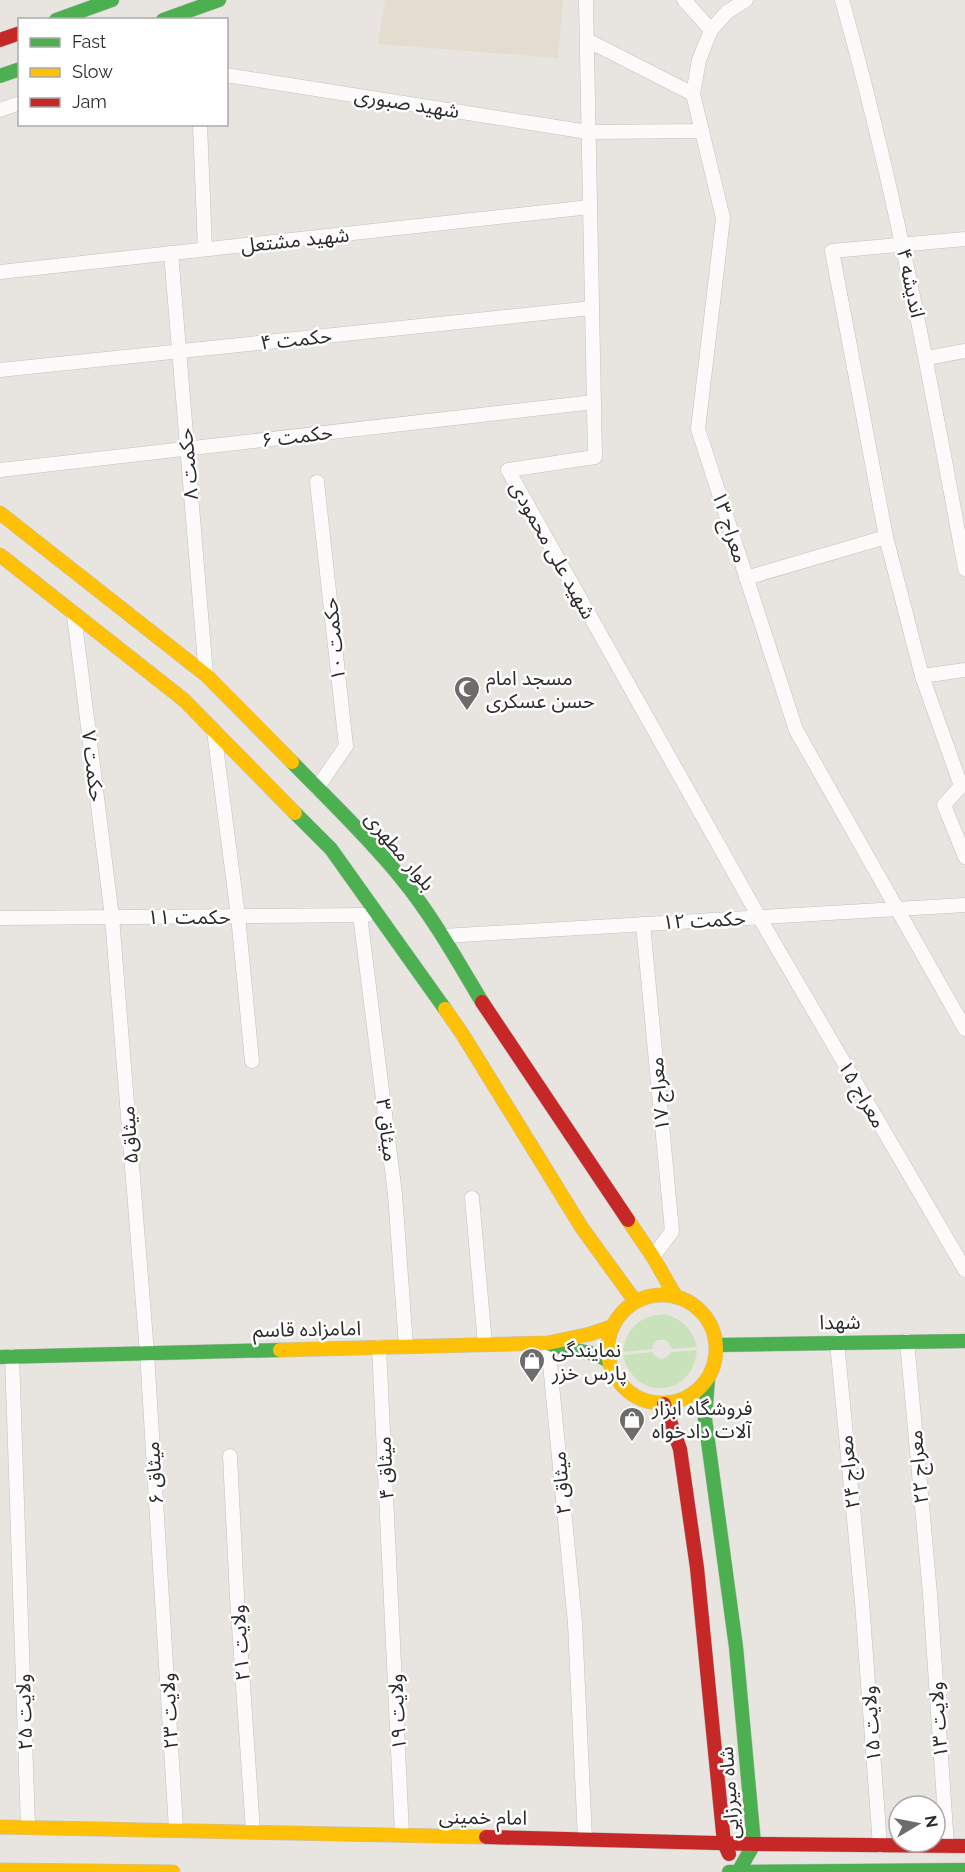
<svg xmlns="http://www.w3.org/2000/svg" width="965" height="1872" font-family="Raleway,'Noto Sans Arabic',sans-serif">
<rect width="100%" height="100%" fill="#e8e5e0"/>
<polygon fill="#e3ddcf" points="385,0 563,0 558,58 378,44"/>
<g fill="#c9e2bb">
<path d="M664,1314C682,1319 692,1328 697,1347L672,1349L667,1341C659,1338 653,1341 652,1349L623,1352C626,1328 640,1316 664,1314Z"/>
<path d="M697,1350C693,1398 634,1402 623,1355L652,1352C657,1361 666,1361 671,1352Z"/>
</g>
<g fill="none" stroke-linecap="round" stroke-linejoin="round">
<defs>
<g id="street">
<polyline points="586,0 595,457 508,470 759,917 965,1270"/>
<polyline points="684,0 711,30"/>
<polyline points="746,0 727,12 711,30 699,60 693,94 723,218 698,429 796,730 965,1029"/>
<path d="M842,0C895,187 930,378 965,569"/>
<polyline points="587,40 693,94"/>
<polyline points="226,75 588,132 702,131"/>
<polyline points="0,110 20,103"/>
<polyline points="200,124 205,249"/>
<polyline points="965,239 832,251 886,537 922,676 961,786 944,805 965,857"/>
<polyline points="171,253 206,675"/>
<polyline points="0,272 590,207"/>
<polyline points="927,358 965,351"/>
<polyline points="0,370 592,308"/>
<polyline points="0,470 594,402"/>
<polyline points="746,578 886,537"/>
<polyline points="74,615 112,917 147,1353 176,1829"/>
<polyline points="922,676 965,670"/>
<polyline points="214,731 238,916 252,1061"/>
<polyline points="317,788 346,746 317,482"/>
<polyline points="360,915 395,1194 406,1346"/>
<polyline points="0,918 367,915"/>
<polyline points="643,924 672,1231 653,1257"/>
<polyline points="443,936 965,905"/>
<polyline points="472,1198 485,1344"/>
<polyline points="907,1341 930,1594 947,1846"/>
<polyline points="837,1342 862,1602 880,1846"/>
<polyline points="548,1343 575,1623 585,1839"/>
<polyline points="379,1347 402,1834"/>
<polyline points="12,1356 28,1827"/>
<polyline points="230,1456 237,1597 253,1831"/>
</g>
<g id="fast">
<polyline points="56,20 112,0"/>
<polyline points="163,20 219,0"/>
<polyline points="0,76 20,69"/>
<path d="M292,762C329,800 369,838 402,879C433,917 457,960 482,1002"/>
<polyline points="295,813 331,849 445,1009"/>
<path d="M550,1344C570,1352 590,1349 609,1361"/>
<polyline points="716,1345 965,1341"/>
<polyline points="0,1357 280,1350"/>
<polyline points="708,1378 705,1419 736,1647 754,1844 738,1872"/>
<polyline points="729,1872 965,1870"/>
</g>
<g id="slow">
<polyline points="0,513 206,675 292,762"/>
<polyline points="0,555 184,700 295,813"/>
<polyline points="445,1009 463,1035 582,1228 635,1301"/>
<polyline points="628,1220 653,1257 676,1297"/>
<circle cx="662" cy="1349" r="54"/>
<polyline points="280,1350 548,1343 590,1334 613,1326"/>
<polyline points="0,1827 486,1837"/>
<polyline points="0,1870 173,1872"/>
</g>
<g id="jam">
<polyline points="0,40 20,33"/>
<polyline points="482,1002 628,1220"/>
<polyline points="664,1404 680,1449 697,1568 724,1843 729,1854"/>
<polyline points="486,1837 754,1844 965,1846"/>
</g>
</defs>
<use href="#street" stroke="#c2c1c1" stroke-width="15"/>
<use href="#fast" stroke="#c2c1c1" stroke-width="15"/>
<use href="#slow" stroke="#c2c1c1" stroke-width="15"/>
<use href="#jam" stroke="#c2c1c1" stroke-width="15"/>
<use href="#street" stroke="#fcfbfa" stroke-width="14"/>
<use href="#fast" stroke="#4caf50" stroke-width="14"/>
<use href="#slow" stroke="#ffc107" stroke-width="14"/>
<use href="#jam" stroke="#c62828" stroke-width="14"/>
</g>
<defs>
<symbol id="mosque-pin" viewBox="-11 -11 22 30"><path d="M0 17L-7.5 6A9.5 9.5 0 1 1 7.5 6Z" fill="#6d6c6a" stroke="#fff"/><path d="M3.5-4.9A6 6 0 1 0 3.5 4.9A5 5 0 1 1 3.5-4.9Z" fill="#fff"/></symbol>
<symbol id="shop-pin" viewBox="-11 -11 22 30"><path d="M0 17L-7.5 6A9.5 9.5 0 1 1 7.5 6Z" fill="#6d6c6a" stroke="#fff"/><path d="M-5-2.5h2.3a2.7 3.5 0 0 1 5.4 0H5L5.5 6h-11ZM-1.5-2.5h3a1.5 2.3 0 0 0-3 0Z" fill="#fff"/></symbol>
</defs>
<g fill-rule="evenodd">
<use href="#mosque-pin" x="452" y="674" width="30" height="40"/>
<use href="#shop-pin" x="517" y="1346" width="30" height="40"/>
<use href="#shop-pin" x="617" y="1405" width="30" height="40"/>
</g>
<g text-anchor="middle" stroke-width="5" stroke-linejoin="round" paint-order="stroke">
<g font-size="20" fill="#2b2b2b" stroke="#fff">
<text transform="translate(407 103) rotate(9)" y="7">شهید صبوری</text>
<text transform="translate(295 240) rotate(-6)" y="7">شهید مشتعل</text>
<text transform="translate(911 283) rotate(78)" y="7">اندیشه ۴</text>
<text transform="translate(296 339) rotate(-6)" y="7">حکمت ۴</text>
<text transform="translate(297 436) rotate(-7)" y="7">حکمت ۶</text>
<text transform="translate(188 464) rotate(-95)" y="7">حکمت ۸</text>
<text transform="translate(730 527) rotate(72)" y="7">معراج ۱۳</text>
<text transform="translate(553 550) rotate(61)" y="7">شهید علی محمودی</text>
<text transform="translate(334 639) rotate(-96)" y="7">حکمت ۱۰</text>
<text transform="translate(93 766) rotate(83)" y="7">حکمت ۷</text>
<text transform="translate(400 851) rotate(50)" y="7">بلوار مطهری</text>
<text x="189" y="924">حکمت ۱۱</text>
<text transform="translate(704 920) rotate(-3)" y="7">حکمت ۱۲</text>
<text transform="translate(659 1094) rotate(-95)" y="7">معراج ۱۷</text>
<text transform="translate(862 1094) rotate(60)" y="7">معراج ۱۵</text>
<text transform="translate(387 1130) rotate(83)" y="7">میثاق ۳</text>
<text transform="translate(129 1135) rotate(-94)" y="7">میثاق۵</text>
<text transform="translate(840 1322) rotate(-1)" y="7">شهدا</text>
<text transform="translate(307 1329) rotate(-1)" y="7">امامزاده قاسم</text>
<text transform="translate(918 1467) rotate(-95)" y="7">معراج ۲۲</text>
<text transform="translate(385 1468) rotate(-93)" y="7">میثاق ۴</text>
<text transform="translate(849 1472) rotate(-96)" y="7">معراج ۲۴</text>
<text transform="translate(154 1473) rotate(-94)" y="7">میثاق ۶</text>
<text transform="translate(561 1483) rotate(-95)" y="7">میثاق ۲</text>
<text transform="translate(240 1643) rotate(-94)" y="7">ولایت ۲۱</text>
<text transform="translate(169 1711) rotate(-93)" y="7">ولایت ۲۳</text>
<text transform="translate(24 1712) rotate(-92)" y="7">ولایت ۲۵</text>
<text transform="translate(397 1712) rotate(-93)" y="7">ولایت ۱۹</text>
<text transform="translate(938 1720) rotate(-94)" y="7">ولایت ۱۳</text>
<text transform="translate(871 1724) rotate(-94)" y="7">ولایت ۱۵</text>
<text transform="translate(729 1793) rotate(-94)" y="7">شاه میرزایی</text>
<text transform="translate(483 1817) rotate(1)" y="7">امام خمینی</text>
</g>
<g font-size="20" fill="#2b2b2b" stroke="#fff" text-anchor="start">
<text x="486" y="685">مسجد امام<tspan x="486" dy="23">حسن عسکری</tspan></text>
<text x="552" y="1357">نمایندگی<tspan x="552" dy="23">پارس خزر</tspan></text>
<text x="652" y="1415">فروشگاه ابزار<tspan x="652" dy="23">آلات دادخواه</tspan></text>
</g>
</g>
<rect x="18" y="18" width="210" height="108" fill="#ffffff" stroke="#aaaaaa" stroke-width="1.5"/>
<rect x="30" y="38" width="30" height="9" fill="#4caf50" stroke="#aaaaaa" stroke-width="1.5"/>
<text x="72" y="48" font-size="18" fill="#2b2b2b">Fast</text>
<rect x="30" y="68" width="30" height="9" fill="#ffc107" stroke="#aaaaaa" stroke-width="1.5"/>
<text x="72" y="78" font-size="18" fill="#2b2b2b">Slow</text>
<rect x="30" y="98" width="30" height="9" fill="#c62828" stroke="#aaaaaa" stroke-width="1.5"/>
<text x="72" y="108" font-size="18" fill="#2b2b2b">Jam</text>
<g transform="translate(917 1824) rotate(80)"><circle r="28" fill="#ffffff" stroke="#aaaaaa" stroke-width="1.5"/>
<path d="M0-4.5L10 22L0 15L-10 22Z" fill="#6d6c6a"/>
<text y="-9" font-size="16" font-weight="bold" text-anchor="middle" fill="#2b2b2b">N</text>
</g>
</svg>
